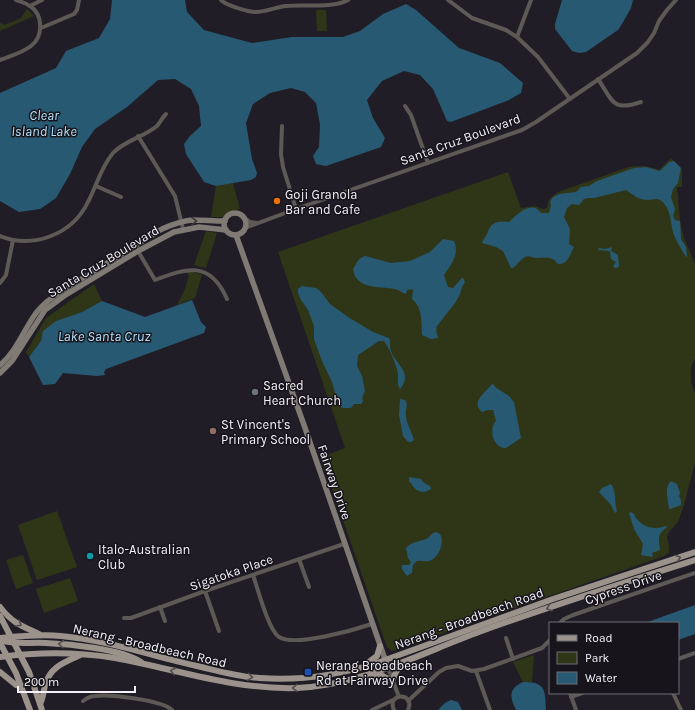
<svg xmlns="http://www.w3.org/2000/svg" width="695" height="710" font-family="Karla,sans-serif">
<rect width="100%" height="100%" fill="#211d26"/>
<g fill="#2f3618">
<polygon points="27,9 34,16 0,31 0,23 5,25 21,18"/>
<polygon points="316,10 326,10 327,31 317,31"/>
<path d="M671,158L682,169V187H677L680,221L684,238L695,264V358L691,367V382L695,393V463L684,505L678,522L668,533L667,538L669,546V553L664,556L392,651L387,647L321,457L345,448L278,252L508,172L521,208L535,206L543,209L547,208L549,199L558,192L629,167C640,165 649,166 659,170Z"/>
<polygon points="233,183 240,209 230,211 222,217 211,217 216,186"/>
<polygon points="206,231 217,233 206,268 194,265"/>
<polygon points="186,271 202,274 195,298 177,305 185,289 189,276"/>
<polygon points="94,284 102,301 82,312 56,321 29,357 26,352 46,318"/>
<polygon points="57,511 77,567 37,580 18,525"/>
<polygon points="23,555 33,583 16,589 6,560"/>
<polygon points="70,578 78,601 44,613 36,589"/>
<polygon points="534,655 532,682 523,682 513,662"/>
</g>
<g fill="#275a72">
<polygon points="112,0 185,0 187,12 204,30 252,43 292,37 343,37 360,31 383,14 406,4 416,10 459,48 500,63 523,83 521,93 509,100 451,122 447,121 433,89 420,75 404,71 382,81 367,100 373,118 385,138 381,147 326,166 316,164 313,156 319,147 320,125 316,103 305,92 291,88 270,93 253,104 246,123 252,159 257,173 256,177 251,180 216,186 204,182 186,154 184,144 190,136 201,126 199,106 191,89 175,79 158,80 127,107 95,129 82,147 70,174 56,198 40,209 19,212 0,201 0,93 56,68 66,51 99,38 110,19"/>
<polygon points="562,0 633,0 631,8 622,24 618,30 586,52 579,53 572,51 555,29 555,24"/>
<path d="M674,161L681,168L678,183L673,189L671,197L675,209L673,216L675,220L680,221L681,239L686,247L687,256L686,257C682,250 677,243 674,235C670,223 672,208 660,200C657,198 652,200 648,200C639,200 633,195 626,190L594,198H588L584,199L579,205L572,204L567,208L564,217L570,229L569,244L574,247C570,254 568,265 558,264C552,255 543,258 535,258C531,257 529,255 525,257C520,260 517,265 513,268H511L503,251L496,247L482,243C483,239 485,238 487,234C491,222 496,221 509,222C516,215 532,199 541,213H549L551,205L550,202L553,197L559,194L576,192L581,187L589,186L597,181L634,168L646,167L660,171L669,162Z"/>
<path d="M443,239L454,241C460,253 451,265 444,275L448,287L453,288L462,278H463L465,282L462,287L460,294L455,303L437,326L436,330L438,338L431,339L422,335C421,322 423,308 412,299L413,290L411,289L407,290L406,294C402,293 400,290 395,289C379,286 356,290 353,269L359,259L365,256L391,263L410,261L430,252Z"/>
<polygon points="612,247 611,251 618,255 619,266 617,268 615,268 613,266 616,262 611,259 610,251 598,250 599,248 605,249"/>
<path d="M302,286L316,288L321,292L330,304L348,317L373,332L389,338C391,342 389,346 391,351C395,364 414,373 400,389C397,385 398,378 398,374C396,364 390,349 384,341H379L358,355L357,366L362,376L365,391L362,398L363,401L361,404H354L351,408H342L337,400L332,382L322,361L314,339V326L308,310L301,300L298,293V289Z"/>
<polygon points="192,300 201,322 206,327 204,333 106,369 104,372 105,375 97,376 63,373 55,384 43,385 29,357 41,341 43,331 56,321 82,312 102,301 145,317"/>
<path d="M492,384L494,385L495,387L509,396L514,402L521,438L506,448C493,448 488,429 496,421L493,410H487L482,412C470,402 486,392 492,384Z"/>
<path d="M400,399L405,400C409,405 405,409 406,415C406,424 412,431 414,440L411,442H408L403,436L399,415Z"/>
<path d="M409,477L421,479L424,483L430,486L431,489L425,492C418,492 414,489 411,483L409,482Z"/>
<path d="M671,481L677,484L680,493L679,496L681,500V505L670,509H669C669,500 663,489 671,481Z"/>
<path d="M611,484C617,492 614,503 617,511L615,513L611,505L599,492L602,488Z"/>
<path d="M631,512C635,514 634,516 637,519C644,528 656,530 666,526L667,527C656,536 659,537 660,550L652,553L653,557L641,555L643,544L634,529L629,513Z"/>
<path d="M436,532L440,534C445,542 439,558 429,561C425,562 421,560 417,561L413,565L412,573L407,576L402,569V565H409L411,562L408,558L406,548C412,541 421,542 428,538C431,535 432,533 436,532Z"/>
<polygon points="695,605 695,634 678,640 678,623 645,623"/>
<path d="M523,682C534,682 544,683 545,696C546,701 545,705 546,710H516C510,697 508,689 523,682Z"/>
<polygon points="451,700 458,702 462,710 438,710 445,703"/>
</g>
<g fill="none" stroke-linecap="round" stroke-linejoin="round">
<g stroke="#5d5955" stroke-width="4">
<path d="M221,0C225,5 248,12 256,12C266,12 276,7 286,6C305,4 331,9 348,0"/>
<polyline points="448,0 472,18 506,30 517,37 538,57 570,99"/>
<polyline points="30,6 42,0"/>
<polyline points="41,28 74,14 77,10 79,0"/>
<polyline points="517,37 531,0"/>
<path d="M0,60C10,56 22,53 31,46C43,37 44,15 30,6C26,3 21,2 16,0"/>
<path d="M598,79C613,101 612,112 641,102"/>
<polyline points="405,106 411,115 428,163"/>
<polyline points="282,126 281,154 283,167 296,209"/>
<polyline points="138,136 175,196 183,229"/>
<polyline points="96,186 121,197"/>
<polyline points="244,218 250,222 257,223"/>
<polyline points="245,228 296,209 522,130 536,122 637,53 648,42 654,33 659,21 667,10 676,0"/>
<path d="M0,236C33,249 72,235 88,202C96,187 101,167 113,153C125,140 144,137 157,126C160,122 163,117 166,114"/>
<path d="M135,246L155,280C187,268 210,260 227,299"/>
<polyline points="0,283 6,275 13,240"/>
<polyline points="299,559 309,587"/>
<path d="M253,575C258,589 268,629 279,637C295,647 354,630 372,624"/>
<polyline points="205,591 219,631"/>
<polyline points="160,607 165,621"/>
<polyline points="124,618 131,618 205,591 344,544"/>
<polyline points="560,623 564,619 573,615 695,573"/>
<polyline points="506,638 513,659"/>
<polyline points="678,659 695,653"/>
<polyline points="388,668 399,697"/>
<polyline points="476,671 490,710"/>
<polyline points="570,693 576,710"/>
<polyline points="673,693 681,710"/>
<polyline points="571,697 582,693"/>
<path d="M83,701C87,698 90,696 95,696C109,694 162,700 172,710"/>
<polyline points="408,701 439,672 446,668 458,666 472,671 484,669 542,648 550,640"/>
<polyline points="372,710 393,700"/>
<path d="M394,710C386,692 416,692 408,710"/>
</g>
<g stroke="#807a74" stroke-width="5.5">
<circle cx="235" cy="224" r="11"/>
<polyline points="236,235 304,425 388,668"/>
<path d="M0,365C17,351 23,331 36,313C43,304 52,297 62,291L162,229C171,225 181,221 192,220C203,220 214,221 225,221"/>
<polyline points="0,373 12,361 45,310 64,296 138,251 174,232 199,227 226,230"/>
</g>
<g stroke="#9b938b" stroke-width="6">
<path d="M0,607C12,623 22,626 39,634"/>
<polyline points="0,616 29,672 42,710"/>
<path d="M0,638C20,636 40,634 61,636C107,640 152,656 197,666C218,671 239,677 260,678C300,681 339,675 377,663L553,599L695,552"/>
<path d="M0,640C15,645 30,642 46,643C70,644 121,649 141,662"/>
<polyline points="0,643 16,673 30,710"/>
<path d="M0,657C38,652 77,652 115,658C176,669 234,690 297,688C362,685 419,654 479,632C550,606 623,583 695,560"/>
<polyline points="369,662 377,656 380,646"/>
<polyline points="0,672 16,685 22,686"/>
<polyline points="369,676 383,676 392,681 396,672 402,664"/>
<path d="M40,704C44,697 43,690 46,683C51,666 66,662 80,655"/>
</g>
</g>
<defs><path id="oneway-chevron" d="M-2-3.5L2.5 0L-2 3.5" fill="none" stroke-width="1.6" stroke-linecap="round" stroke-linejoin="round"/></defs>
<use stroke="#3c383b" href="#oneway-chevron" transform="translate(194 221) rotate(-1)"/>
<g stroke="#524d4e">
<use href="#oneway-chevron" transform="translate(678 558) rotate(-18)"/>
<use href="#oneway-chevron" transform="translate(549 608) rotate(161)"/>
<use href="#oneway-chevron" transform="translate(19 624) rotate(31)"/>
<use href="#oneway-chevron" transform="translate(61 644) rotate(-175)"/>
<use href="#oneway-chevron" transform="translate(173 671) rotate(-167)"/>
<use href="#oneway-chevron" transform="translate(250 677) rotate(8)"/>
<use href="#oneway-chevron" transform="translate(295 688) rotate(178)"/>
</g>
<circle fill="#e8710a" stroke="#17141c" stroke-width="1.5" cx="277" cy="201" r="4"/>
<circle fill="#6b7280" stroke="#17141c" stroke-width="1.5" cx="255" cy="392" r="4"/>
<circle fill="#8d6e63" stroke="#17141c" stroke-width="1.5" cx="213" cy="431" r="4"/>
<circle fill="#0f9aa8" stroke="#17141c" stroke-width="1.5" cx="90" cy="556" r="4"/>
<rect fill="#1a4fb4" stroke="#17141c" stroke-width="1.5" x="304" y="668" width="8" height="8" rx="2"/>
<g text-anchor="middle" stroke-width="3" stroke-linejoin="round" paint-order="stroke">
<g font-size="13" fill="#f4f2f8" stroke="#17141c">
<text transform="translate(460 139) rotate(-20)" y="5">Santa Cruz Boulevard</text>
<text transform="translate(103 261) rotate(-31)" y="5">Santa Cruz Boulevard</text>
<text transform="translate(335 482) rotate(71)" y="5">Fairway Drive</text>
<text transform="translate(231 572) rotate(-19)" y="5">Sigatoka Place</text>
<text transform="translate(623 587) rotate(-19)" y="5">Cypress Drive</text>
<text transform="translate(469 618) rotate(-20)" y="5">Nerang - Broadbeach Road</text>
<text transform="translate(150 645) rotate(13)" y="5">Nerang - Broadbeach Road</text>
</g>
<g font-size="13" fill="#f4f2f8" stroke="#17141c" text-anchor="start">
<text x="285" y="199">Goji Granola<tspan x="285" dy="15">Bar and Cafe</tspan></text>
<text x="263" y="390">Sacred<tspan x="263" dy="15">Heart Church</tspan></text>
<text x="221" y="429">St Vincent's<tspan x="221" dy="15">Primary School</tspan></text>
<text x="98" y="554">Italo-Australian<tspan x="98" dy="15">Club</tspan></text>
<text x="316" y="670">Nerang Broadbeach<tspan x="316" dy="15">Rd at Fairway Drive</tspan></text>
</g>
<g font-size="14" font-style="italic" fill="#b2e0f8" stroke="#17141c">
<text x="44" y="120">Clear<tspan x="44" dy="16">Island Lake</tspan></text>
<text x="104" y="341">Lake Santa Cruz</text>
</g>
</g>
<rect x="549" y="622" width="130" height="72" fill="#17141c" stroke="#6f6d74"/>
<rect x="557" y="635" width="20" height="6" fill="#9b938b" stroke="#6f6d74"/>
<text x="585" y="642" font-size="12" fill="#f4f2f8">Road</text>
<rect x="557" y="652" width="20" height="12" fill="#2f3618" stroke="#6f6d74"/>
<text x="585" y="662" font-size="12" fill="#f4f2f8">Park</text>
<rect x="557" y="672" width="20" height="12" fill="#275a72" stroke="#6f6d74"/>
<text x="585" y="682" font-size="12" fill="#f4f2f8">Water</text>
<path d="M18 686v6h117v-6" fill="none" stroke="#f4f2f8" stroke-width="2"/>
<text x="24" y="686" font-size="12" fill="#f4f2f8" stroke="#17141c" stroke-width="3" paint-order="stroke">200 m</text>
</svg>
